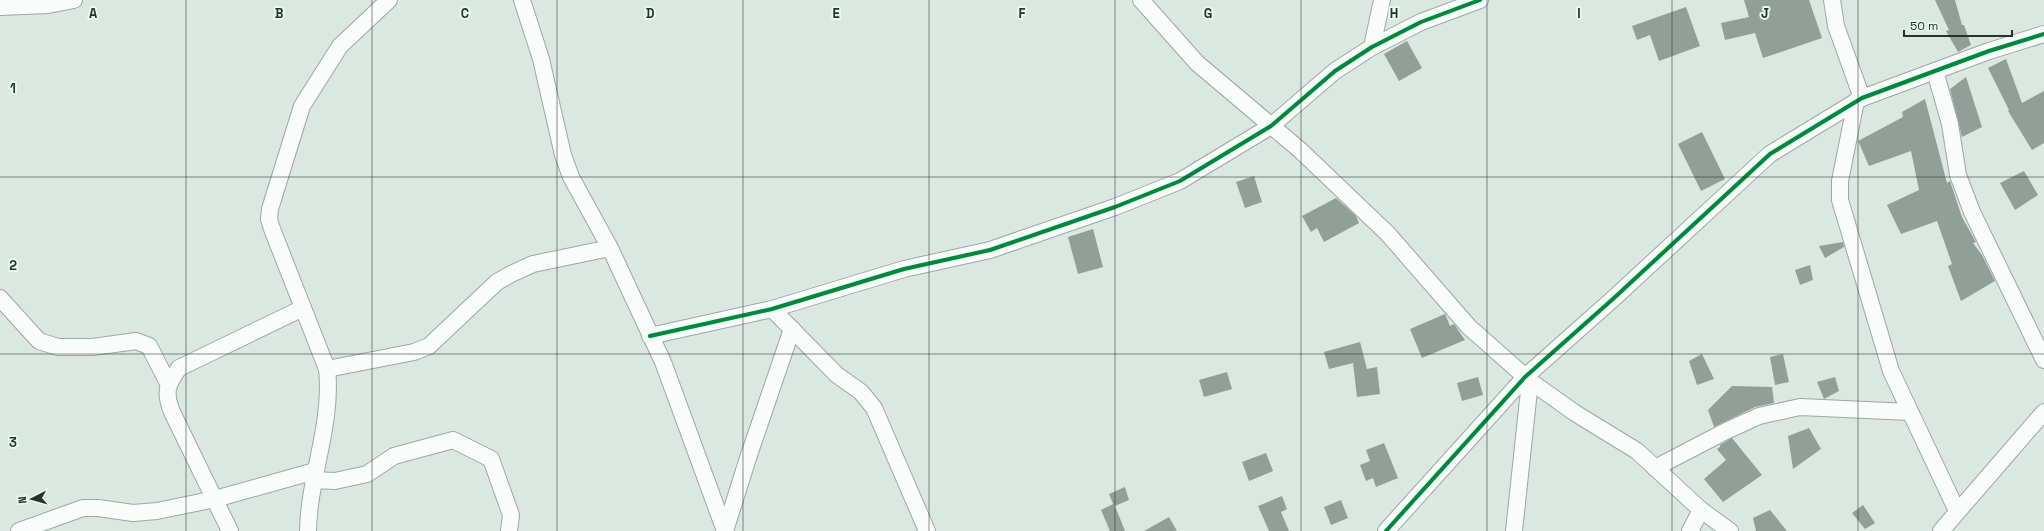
<svg xmlns="http://www.w3.org/2000/svg" width="2044" height="531" font-family="'Space Grotesk',sans-serif">
<rect width="100%" height="100%" fill="#dae8e1"/>
<g fill="#919f98">
<polygon points="1744,0 1809,0 1822,38 1763,58 1755,33 1725,40 1721,23 1749,17"/>
<polygon points="1935,0 1955,0 1962,25 1964,25 1971,45 1958,52 1946,31 1949,30"/>
<polygon points="1686,7 1700,46 1659,61 1650,35 1637,40 1632,26"/>
<polygon points="1407,41 1422,68 1399,81 1384,54"/>
<polygon points="2006,59 2022,103 2044,91 2044,143 2032,150 2008,111 2009,110 1988,68"/>
<polygon points="1966,77 1982,127 1962,137 1950,89"/>
<polygon points="1925,99 1947,183 1950,181 1962,217 1976,242 1973,243 1982,255 1995,281 1961,301 1948,266 1952,264 1937,221 1901,234 1887,205 1919,190 1911,151 1869,166 1858,141 1903,117 1902,112"/>
<polygon points="1702,132 1725,179 1701,191 1678,144"/>
<polygon points="2024,171 2038,195 2015,210 2000,183"/>
<polygon points="1254,176 1262,202 1245,208 1236,182"/>
<polygon points="1336,198 1356,216 1359,223 1324,242 1317,228 1311,232 1302,216"/>
<polygon points="1093,229 1103,267 1078,274 1068,237"/>
<polygon points="1843,242 1844,247 1825,258 1819,246"/>
<polygon points="1810,265 1813,280 1800,285 1795,270"/>
<polygon points="1445,314 1450,326 1454,324 1465,340 1422,358 1410,329"/>
<polygon points="1360,342 1367,369 1377,367 1380,394 1357,397 1353,363 1329,369 1324,352"/>
<polygon points="1702,354 1714,379 1697,385 1689,361"/>
<polygon points="1783,354 1789,382 1775,385 1770,357"/>
<polygon points="1227,372 1232,389 1204,397 1199,380"/>
<polygon points="1478,377 1483,395 1462,401 1457,383"/>
<polygon points="1835,377 1839,391 1824,399 1817,382"/>
<polygon points="1732,386 1772,387 1774,403 1755,407 1714,427 1708,410"/>
<polygon points="1809,428 1821,449 1793,469 1788,436"/>
<polygon points="1732,438 1762,475 1723,502 1704,479 1726,460 1717,449 1720,447 1720,445"/>
<polygon points="1384,443 1398,478 1376,487 1373,478 1366,481 1360,465 1370,461 1366,450"/>
<polygon points="1266,453 1273,471 1249,481 1242,462"/>
<polygon points="1125,487 1129,500 1115,506 1125,531 1110,531 1101,510 1113,504 1109,494"/>
<polygon points="1282,496 1287,509 1281,512 1289,531 1269,531 1258,506"/>
<polygon points="1341,500 1348,518 1331,525 1324,507"/>
<polygon points="1863,505 1875,523 1865,529 1852,513"/>
<polygon points="1770,510 1787,531 1756,531 1753,518"/>
<polygon points="1169,517 1177,531 1144,531"/>
</g>
<g fill="none" stroke-linecap="round" stroke-linejoin="round">
<defs>
<g id="minor">
<polyline points="522,0 541,59 563,155 571,177 610,248 663,362 725,531"/>
<polyline points="1141,0 1197,63 1300,150 1388,234 1469,327 1530,381 1575,413 1637,451 1701,510 1730,531"/>
<polyline points="1832,0 1836,26 1862,98"/>
<polyline points="0,7 48,5 74,0"/>
<polyline points="1372,47 1382,0"/>
<polyline points="1935,71 1950,124 1958,175 1972,212 2044,360"/>
<polyline points="1856,101 1840,181 1840,200 1891,371 1957,511"/>
<polyline points="0,298 39,341 58,347 93,347 136,341 149,346 168,383"/>
<polyline points="772,309 837,375 861,392 874,408 927,531"/>
<polyline points="650,336 772,309 904,269 990,250 1115,207 1180,181 1271,126 1335,71 1372,47 1421,22 1480,0"/>
<polyline points="327,369 414,352 429,346 497,282 511,274 533,264 610,248"/>
<polyline points="1655,468 1726,431 1759,416 1800,407 1910,412"/>
<polyline points="313,480 335,481 367,474 394,456 453,440 491,459 511,515 509,531"/>
<polyline points="19,531 83,508 98,508 133,513 157,511 215,499 315,471"/>
<path d="M230,531L172,412C164,392 167,385 179,368L303,308"/>
<path d="M308,531C309,476 333,424 327,369L272,229L269,219L270,209L302,106L340,46L389,0"/>
<polyline points="725,531 748,458 792,329"/>
<polyline points="1386,531 1525,377 1614,298 1770,154 1862,98 1989,51 2044,34"/>
<polyline points="1514,531 1530,381"/>
<polyline points="1690,531 1701,510"/>
<polyline points="1941,531 2044,412"/>
</g>
</defs>
<use href="#minor" stroke="#9ca8a2" stroke-width="18"/>
<use href="#minor" stroke="#f9fcfa" stroke-width="16"/>
<defs>
<g id="cycleway">
<polyline points="650,336 772,309 904,269 990,250 1115,207 1180,181 1271,126 1335,71 1372,47 1421,22 1480,0"/>
<polyline points="1386,531 1525,377 1614,298 1770,154 1862,98 1989,51 2044,34"/>
</g>
</defs>
<use href="#cycleway" stroke="#e2fbed" stroke-width="6"/>
<use href="#cycleway" stroke="#00873e" stroke-width="4"/>
</g>
<path fill="none" stroke="#28322d" stroke-width="1" stroke-opacity="0.55" d="M186,0V531M372,0V531M557,0V531M743,0V531M929,0V531M1115,0V531M1301,0V531M1487,0V531M1672,0V531M1858,0V531M0,177H2044M0,354H2044"/>
<g font-size="13" text-anchor="middle" font-weight="bold" fill="#28322d" stroke="#e2fbed" stroke-width="4" stroke-linejoin="round" paint-order="stroke">
<text x="93" y="18">A</text>
<text x="279" y="18">B</text>
<text x="465" y="18">C</text>
<text x="650" y="18">D</text>
<text x="836" y="18">E</text>
<text x="1022" y="18">F</text>
<text x="1208" y="18">G</text>
<text x="1394" y="18">H</text>
<text x="1579" y="18">I</text>
<text x="1765" y="18">J</text>
<text x="13" y="93">1</text>
<text x="13" y="270">2</text>
<text x="13" y="447">3</text>
</g>
<g transform="translate(32 499) rotate(264)" stroke="#e2fbed" stroke-width="3" paint-order="stroke">
<path d="M0-3L7 15L0 10L-7 15Z" fill="#28322d"/>
<text y="-6" font-size="11" font-weight="bold" text-anchor="middle" fill="#28322d">N</text>
</g>
<path d="M1904 30v6h108v-6" fill="none" stroke="#28322d" stroke-width="2"/>
<text x="1910" y="30" font-size="12" fill="#28322d" stroke="#e2fbed" stroke-width="3" paint-order="stroke">50 m</text>
</svg>
